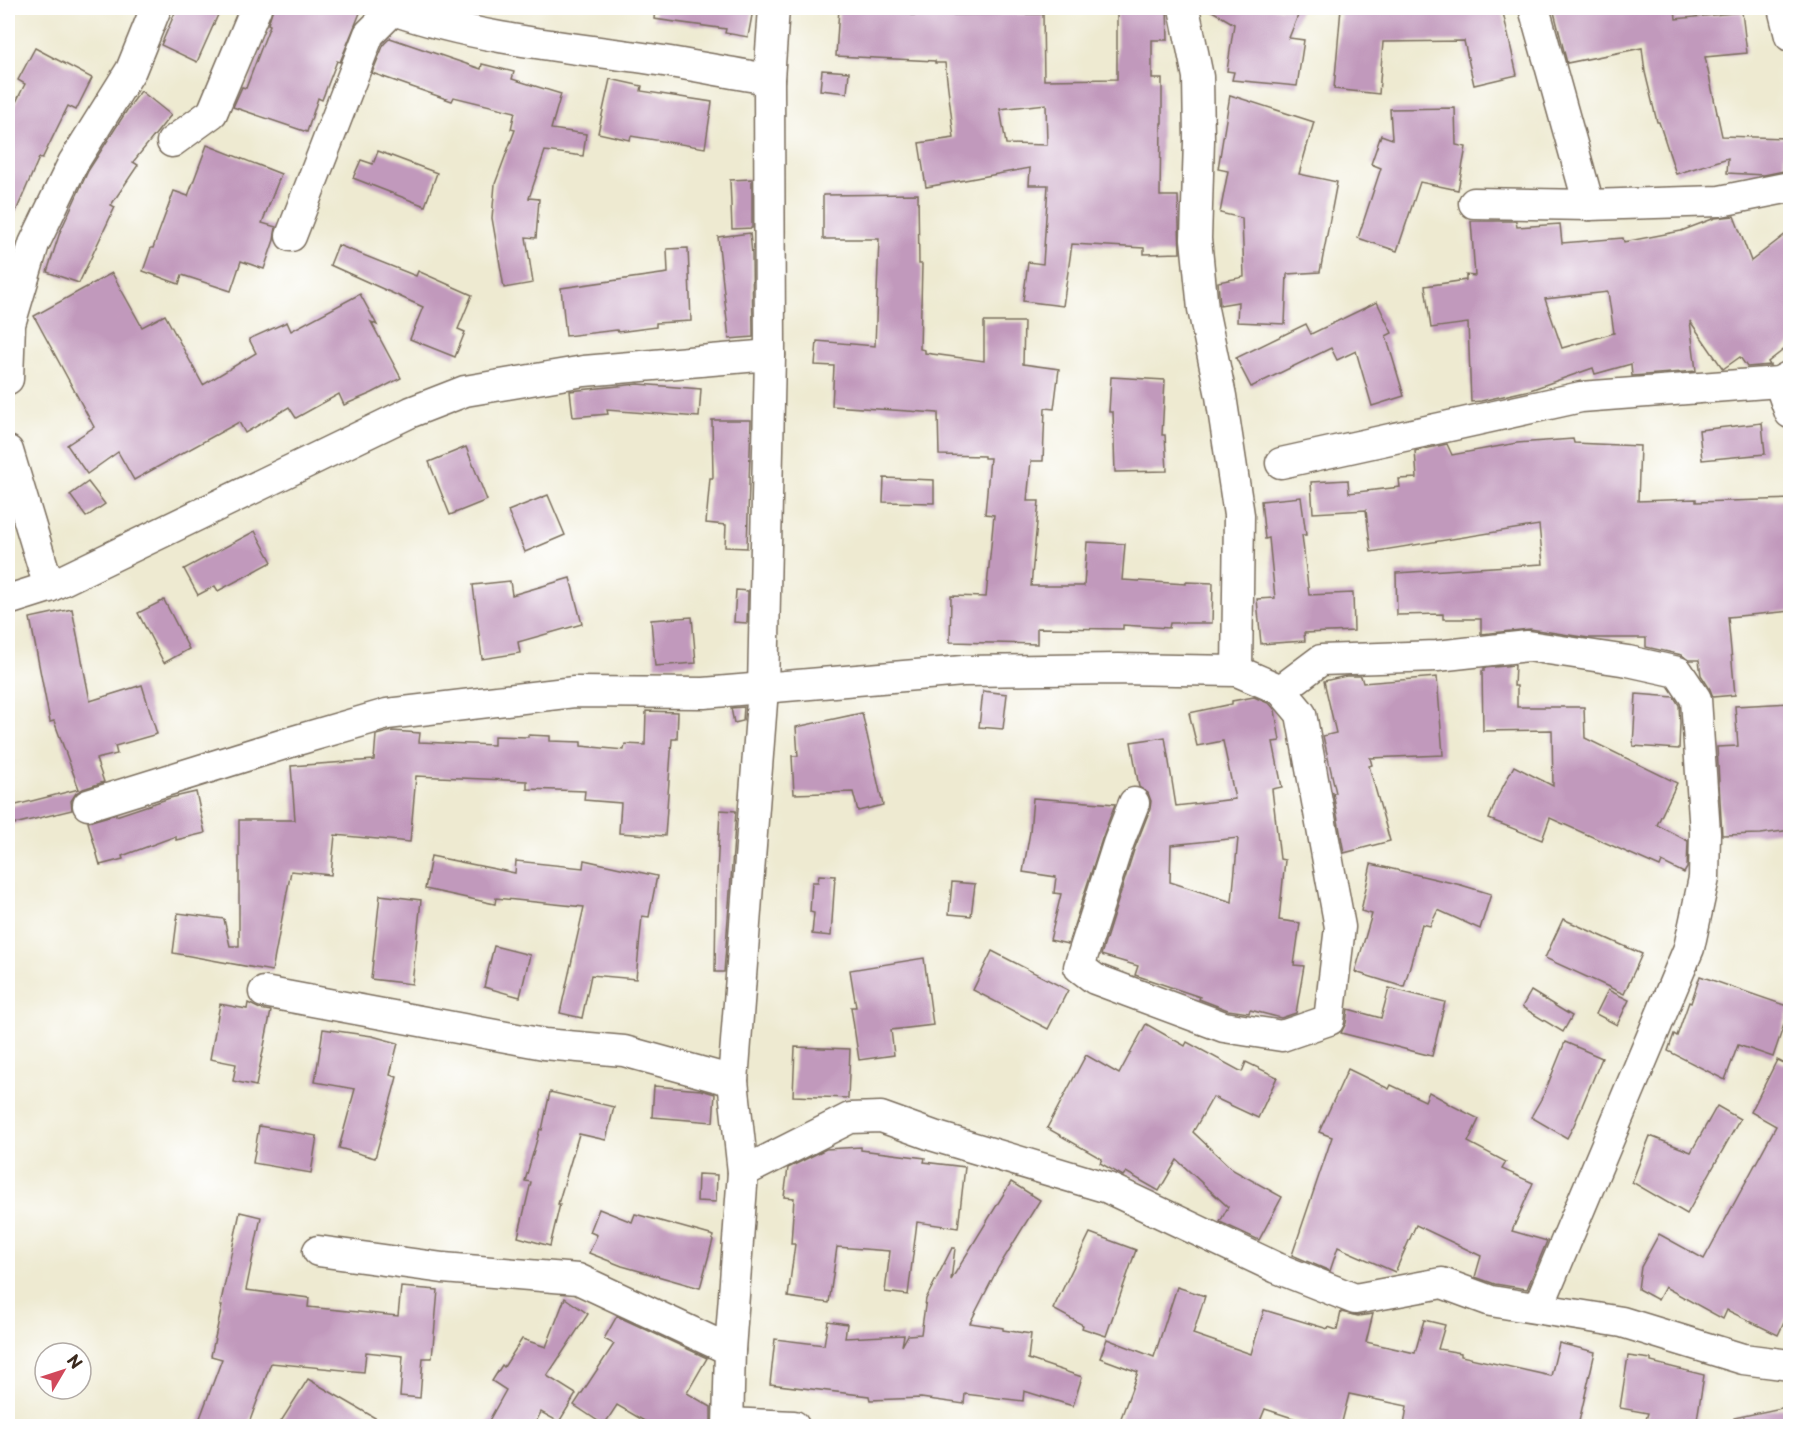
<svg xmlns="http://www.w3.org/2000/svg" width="1798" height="1434" font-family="'Playpen Sans',sans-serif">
<rect width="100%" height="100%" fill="#fff"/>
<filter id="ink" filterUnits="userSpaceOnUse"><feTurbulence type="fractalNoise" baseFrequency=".0167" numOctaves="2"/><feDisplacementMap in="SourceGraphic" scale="12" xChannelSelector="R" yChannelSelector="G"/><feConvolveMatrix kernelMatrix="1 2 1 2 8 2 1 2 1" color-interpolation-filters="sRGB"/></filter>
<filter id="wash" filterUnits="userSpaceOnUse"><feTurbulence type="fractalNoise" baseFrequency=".008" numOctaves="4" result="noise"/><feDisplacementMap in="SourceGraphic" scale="24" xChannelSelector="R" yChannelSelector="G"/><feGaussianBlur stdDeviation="1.35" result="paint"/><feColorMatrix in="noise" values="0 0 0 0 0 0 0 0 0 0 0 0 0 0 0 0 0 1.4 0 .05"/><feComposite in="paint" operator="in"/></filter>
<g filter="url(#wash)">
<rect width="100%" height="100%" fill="#eeead1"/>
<g id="blocks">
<g fill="#c199bc" fill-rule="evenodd">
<polygon points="177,8 221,8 197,62 161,45"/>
<polygon points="273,8 362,8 340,62 337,61 322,100 318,98 307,132 233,107 242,87 246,88 270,25 268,24"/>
<polygon points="655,8 739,8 753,10 748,37 725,33 726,29 654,19"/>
<path d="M839,8H913L912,15L1043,14L1044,80L1117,79V8H1167L1168,40H1152V79H1162V123H1161L1160,196H1178L1180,253L1144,254V248L1072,244L1063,306L1023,301L1028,262L1043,264L1048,185H1029L1030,168L926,187L919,143L954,138L945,63H935V61L836,56ZM1046,104L1047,145L1006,144L1000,109Z"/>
<polygon points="1207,8 1301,8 1289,38 1304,40 1297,86 1232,80 1234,72 1227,71 1234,24"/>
<polygon points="1341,8 1502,8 1517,75 1474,85 1464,41 1383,42 1379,94 1334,89"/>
<polygon points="1553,8 1675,8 1676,19 1742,12 1747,53 1705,57 1722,136 1785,138 1784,171 1764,175 1727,173 1728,158 1676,174 1659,122 1657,122 1645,72 1642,48 1567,63"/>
<polygon points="390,38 481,69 482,64 514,72 512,79 561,94 551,129 586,134 583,156 545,151 529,198 539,199 536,238 526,237 533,283 504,288 492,218 495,184 515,130 511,129 515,112 454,97 452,101 372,73 384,44"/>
<polygon points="35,48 92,78 76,110 68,106 42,159 39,158 8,230 8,118 25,84 18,80"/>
<polygon points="822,70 849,72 847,93 820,90"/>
<polygon points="610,79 642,86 641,91 712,102 705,148 631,136 630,140 598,133"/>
<polygon points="141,91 171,115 133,162 138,165 111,205 115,207 79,283 47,272 60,232 88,171 129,107"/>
<polygon points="1230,95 1314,122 1299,174 1337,182 1320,272 1287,274 1285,324 1237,322 1238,302 1220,305 1218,282 1244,277 1242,218 1220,213 1228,171 1218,169"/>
<polygon points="1455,108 1456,145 1466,147 1458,190 1420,182 1397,251 1358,238 1381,168 1371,164 1381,135 1392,139 1390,109"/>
<polygon points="207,145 281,174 262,223 276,227 274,240 264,269 241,261 231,291 182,275 179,284 143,271 151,248 153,248 174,191 188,196"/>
<polygon points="378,151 437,173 425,206 353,178 361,160 373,164"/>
<polygon points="752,179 752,228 732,229 730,180"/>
<polygon points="918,194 919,264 922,264 920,349 925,350 925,353 984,361 984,322 1024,322 1023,364 1059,369 1054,409 1045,408 1043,461 1031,461 1027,501 1039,501 1031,586 1084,586 1087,542 1125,544 1122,580 1186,584 1186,582 1213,583 1212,623 1170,623 1169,628 1123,625 1123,629 1037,628 1037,644 950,642 951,596 986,597 994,515 985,514 990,458 984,458 984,456 939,455 938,413 832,406 834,366 815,365 817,341 875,346 879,239 823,239 823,195"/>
<path d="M1734,216L1751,261L1791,230V344L1768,362L1770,365L1747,367L1740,357L1723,369L1690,321L1696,371L1632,376L1631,364L1595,374L1593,368L1530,390L1481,401L1471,402L1468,323L1431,328L1425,286L1466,280V275L1475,276L1471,221H1516L1517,227L1560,224L1562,243L1623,238L1624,242L1681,231L1715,218ZM1608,292L1614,333L1562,348L1545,299Z"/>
<polygon points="750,233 752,254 753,337 729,339 718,237"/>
<polygon points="338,245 416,276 418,271 472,295 458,329 465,332 455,357 410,339 423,307 330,265"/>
<polygon points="688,248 691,321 656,323 656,327 618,332 617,330 566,336 561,288 668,273 667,249"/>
<polygon points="112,273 142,327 165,315 203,385 256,353 249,339 287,322 291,331 360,294 377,325 371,322 401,378 372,393 344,405 339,394 296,418 289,407 245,433 239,422 134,480 118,452 87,474 67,445 94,427 34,316"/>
<polygon points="1377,302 1392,333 1386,336 1404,396 1372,406 1356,351 1337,360 1331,348 1251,387 1236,358 1306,324 1311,334"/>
<polygon points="1111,377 1165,380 1162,435 1165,435 1167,471 1115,472 1113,412 1109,412"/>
<polygon points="638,384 701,389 699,417 607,410 608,414 573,417 570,391"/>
<polygon points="712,420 751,420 747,548 725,547 726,525 706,523 710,478 713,478"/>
<polygon points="1762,423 1765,454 1702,460 1699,430"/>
<polygon points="1573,439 1574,443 1640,446 1638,501 1696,499 1696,502 1791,499 1791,611 1728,617 1735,695 1713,697 1710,689 1701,675 1699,660 1688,660 1682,655 1646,647 1646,638 1589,638 1530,629 1481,634 1481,619 1443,619 1443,614 1397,615 1396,573 1543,564 1539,525 1371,552 1366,510 1313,513 1311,482 1348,480 1349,493 1400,487 1399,479 1417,478 1415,451 1447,444 1452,455 1517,443"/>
<polygon points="466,447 487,500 450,515 429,462"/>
<polygon points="884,478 934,480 934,503 883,502"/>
<polygon points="88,482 105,504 86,517 70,495"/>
<polygon points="548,495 565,535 525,552 508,511"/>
<polygon points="1301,497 1306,535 1302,535 1309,595 1353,593 1354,631 1304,633 1305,641 1261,644 1257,599 1275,598 1269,538 1265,539 1261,501"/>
<polygon points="255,531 272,562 218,591 215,586 198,595 184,569"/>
<polygon points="570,578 582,624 518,642 520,653 482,659 473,585 510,581 512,595"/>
<polygon points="736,590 748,591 747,623 734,622"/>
<polygon points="164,600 189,649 164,663 138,613"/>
<polygon points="72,609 90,701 142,685 157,734 115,746 117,754 96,759 104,782 83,789 76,793 71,801 72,810 10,825 8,807 79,789 54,721 50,722 30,618"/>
<polygon points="692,617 696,663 655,666 651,620"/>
<polygon points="1515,665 1514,686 1517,686 1517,707 1584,707 1585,738 1677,783 1657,825 1688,841 1687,868 1684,873 1662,862 1660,867 1550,818 1542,840 1489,819 1497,798 1514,766 1553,786 1552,730 1483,731 1482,671 1484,671 1484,668"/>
<polygon points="1346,676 1361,676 1363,683 1437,677 1443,755 1370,758 1372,765 1369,766 1390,841 1344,853 1333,793 1336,793 1323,736 1336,733 1324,681"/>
<polygon points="983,691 1007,694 1003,729 979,727"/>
<polygon points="1636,694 1674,697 1679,705 1680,723 1679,749 1633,746"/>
<path d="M1254,697L1270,704L1275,710L1280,741L1273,742L1282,787L1272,789L1280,859L1285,860L1279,920L1300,923L1294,965L1304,966L1296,1013L1281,1018L1250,1010L1249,1013L1228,1010L1199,999L1200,997L1135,975L1138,966L1101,955L1134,850L1150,809L1151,801L1148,793L1139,787L1131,742L1165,737L1176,806L1235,799L1223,741L1197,746L1189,713L1232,704V701ZM1238,838L1232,902L1170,882L1171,845Z"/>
<polygon points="1791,703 1791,830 1761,834 1722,835 1717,747 1738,746 1735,706"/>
<polygon points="744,707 743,721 734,723 731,708"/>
<polygon points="646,711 678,712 677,739 672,739 665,836 619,833 621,803 584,800 585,791 527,789 527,781 416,776 410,842 335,835 331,875 291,871 272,971 173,953 178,913 224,919 230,946 239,946 239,820 295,820 291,766 374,760 376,735 392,731 420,733 419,742 494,745 494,736 528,737 528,735 550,736 550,741 581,742 581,746 624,750 625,744 645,745"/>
<polygon points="862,713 883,805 858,811 853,792 794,794 792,756 798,756 796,727"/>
<polygon points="196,792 205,833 176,840 176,836 122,856 123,859 100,865 88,822 116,814 116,816 170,798"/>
<polygon points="1033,798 1115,804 1102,839 1068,944 1050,940 1061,894 1054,893 1056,877 1023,872 1030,832"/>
<polygon points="720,810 736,811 724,972 715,972 716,895"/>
<polygon points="431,856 515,873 516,861 583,868 584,860 657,876 649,917 642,916 636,979 591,975 582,1018 560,1013 584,907 496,898 495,904 425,889"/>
<polygon points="1371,864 1461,885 1491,894 1480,929 1438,910 1430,926 1422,924 1404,987 1355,972 1372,914 1361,911"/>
<polygon points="819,875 835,876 831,936 812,934 814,913 810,912 812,882 818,882"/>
<polygon points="952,882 975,884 971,916 949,914"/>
<polygon points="380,895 421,900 412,984 371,979"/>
<polygon points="1563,919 1642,954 1624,994 1545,958"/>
<polygon points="494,946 530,955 520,997 484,987"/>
<polygon points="992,951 1068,990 1048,1029 973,990"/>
<polygon points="924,958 933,1025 891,1030 894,1055 859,1060 851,1007 856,1007 850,970"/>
<polygon points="1700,976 1790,1007 1773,1057 1738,1045 1725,1080 1668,1051 1674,1034 1677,1036 1689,1002 1691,1003"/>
<polygon points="1389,988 1445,1002 1432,1056 1341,1033 1346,1023 1348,1009 1381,1018"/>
<polygon points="1608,990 1629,1000 1617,1025 1596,1014"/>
<polygon points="1531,991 1572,1016 1563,1032 1522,1007"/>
<polygon points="248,1003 260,1009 271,1011 256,1086 233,1081 236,1064 210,1059 220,1004 247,1009"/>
<polygon points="1146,1024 1185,1046 1187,1042 1242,1072 1246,1062 1277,1077 1258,1118 1213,1097 1193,1132 1233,1170 1282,1197 1259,1240 1220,1222 1228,1207 1177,1160 1159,1191 1126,1172 1123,1176 1100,1163 1102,1159 1047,1128 1086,1055 1119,1074"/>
<polygon points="323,1029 372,1036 398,1043 390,1075 397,1077 375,1158 339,1148 355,1089 315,1082"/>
<polygon points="1565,1042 1602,1058 1574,1125 1567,1138 1531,1117 1544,1094"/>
<polygon points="795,1047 850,1049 848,1098 793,1096"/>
<polygon points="1777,1060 1791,1067 1791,1308 1778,1335 1727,1310 1723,1319 1665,1287 1658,1300 1638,1289 1641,1267 1659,1234 1704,1259 1776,1126 1751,1112"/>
<polygon points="1348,1069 1389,1089 1391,1085 1425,1101 1429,1092 1447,1102 1447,1103 1479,1119 1468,1142 1506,1162 1502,1169 1533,1183 1512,1231 1547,1241 1527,1289 1495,1284 1475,1277 1481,1256 1416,1225 1395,1272 1338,1247 1330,1271 1292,1255 1332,1137 1319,1132"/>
<polygon points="654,1086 701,1090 715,1094 713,1122 652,1117"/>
<polygon points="550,1092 614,1107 606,1140 579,1134 558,1204 560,1204 550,1246 518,1237 531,1182 525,1181 540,1129 542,1130"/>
<polygon points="1717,1106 1740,1119 1687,1214 1632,1182 1650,1136 1691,1152"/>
<polygon points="259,1126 317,1136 311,1173 253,1163"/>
<polygon points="861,1147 861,1150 925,1158 924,1162 965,1167 958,1228 917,1222 908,1295 885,1292 890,1251 837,1247 829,1303 788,1297 795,1244 791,1244 794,1198 784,1197 788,1168 826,1149"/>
<polygon points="698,1174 717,1175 716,1202 697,1201"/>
<polygon points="1011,1182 1040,1200 998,1268 970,1323 1003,1328 1003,1330 1031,1334 1028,1359 1082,1377 1073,1406 1024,1391 1023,1401 965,1394 964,1404 921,1398 870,1400 869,1396 770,1384 775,1339 824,1345 828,1321 847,1324 845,1338 904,1335 902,1346 908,1335 921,1334 926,1299 952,1248 955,1248 951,1280"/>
<polygon points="599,1209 632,1222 635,1214 714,1236 700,1288 622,1266 589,1253 597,1235 590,1232"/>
<polygon points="240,1212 261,1217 246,1290 309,1298 308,1307 398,1316 401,1287 438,1290 432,1358 423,1358 420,1398 400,1396 403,1356 366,1352 364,1372 271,1363 248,1426 197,1426 222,1359 211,1356 222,1306 220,1306"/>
<polygon points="1090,1233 1136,1250 1106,1336 1082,1328 1083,1325 1053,1309"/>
<polygon points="1177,1287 1205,1296 1193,1334 1251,1354 1264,1310 1328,1329 1328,1327 1337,1330 1341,1312 1358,1316 1373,1314 1366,1342 1415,1353 1424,1320 1445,1325 1438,1349 1461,1353 1461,1356 1551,1376 1559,1343 1595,1352 1578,1426 1404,1426 1407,1406 1349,1394 1341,1426 1307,1426 1308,1423 1265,1409 1258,1426 1118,1426 1138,1372 1100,1358 1107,1339 1154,1357"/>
<polygon points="565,1298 588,1314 547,1376 576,1394 559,1422 541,1412 534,1426 486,1426 506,1390 492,1381 502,1365 504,1367 522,1339 546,1347"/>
<polygon points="617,1316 707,1358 687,1393 711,1407 711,1426 653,1426 617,1405 604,1425 574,1405 614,1344 604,1339"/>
<polygon points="1628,1356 1651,1359 1651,1362 1704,1375 1696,1426 1644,1426 1648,1413 1620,1408"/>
<polygon points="308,1379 389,1426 278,1426"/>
<polygon points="1791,1406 1791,1426 1735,1426 1734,1418"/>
</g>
</g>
</g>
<g filter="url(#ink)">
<use href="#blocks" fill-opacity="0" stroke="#7a6d5d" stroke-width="1.5"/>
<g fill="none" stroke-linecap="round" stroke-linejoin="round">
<defs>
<g id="minor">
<polyline points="1184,8 1198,77 1199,140 1196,239 1203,309 1221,396 1239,515 1237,671"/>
<polyline points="1534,8 1589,205"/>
<polyline points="1783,8 1790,36"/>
<polyline points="172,142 212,113 256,8"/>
<polyline points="1474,203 1589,205 1720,201 1790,187"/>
<path d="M291,236L369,34L393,10C472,37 555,46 637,57C681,63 725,72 769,79"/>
<polyline points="8,379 10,324 34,244 73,163 131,70 156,8"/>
<polyline points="1779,382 1790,413"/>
<polyline points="8,451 49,587"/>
<polyline points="1281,463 1581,397 1779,382 1790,376"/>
<polyline points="8,600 49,587 411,412 465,391 584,371 770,355"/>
<polyline points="1281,690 1321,660 1437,656 1528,646 1628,661 1678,672 1696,699 1705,833 1704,878 1689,948 1538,1308"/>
<polyline points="88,805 294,741 387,714 574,692 704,693 963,671 1118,669 1237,671 1281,690 1301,714 1340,927 1329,1020 1282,1036 1224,1027 1095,979 1079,967 1118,844 1134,803"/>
<polyline points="264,992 544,1044 624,1051 733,1081"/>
<polyline points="743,1172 850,1118 881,1117 934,1136 1108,1188 1277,1268 1355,1299 1442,1283 1491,1301 1622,1322 1743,1359 1790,1365"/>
<polyline points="318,1251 443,1268 578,1279 730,1350"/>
<polyline points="729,1423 794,1426"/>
<polyline points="728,1426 730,1350 743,1172 733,1081 763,689 770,355 769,79 774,8"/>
</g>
</defs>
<use href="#minor" stroke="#7a6d5d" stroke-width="33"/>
<use href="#minor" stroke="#fff" stroke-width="30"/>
</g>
</g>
<rect width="1798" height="1434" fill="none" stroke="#fff" stroke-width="30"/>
<g transform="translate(63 1371) rotate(51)"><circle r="28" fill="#ffffff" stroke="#b1aaa5" stroke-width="1.5"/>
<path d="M0-4.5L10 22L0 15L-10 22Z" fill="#d1495b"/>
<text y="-9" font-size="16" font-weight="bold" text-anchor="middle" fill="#3b2a1e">N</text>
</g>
</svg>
